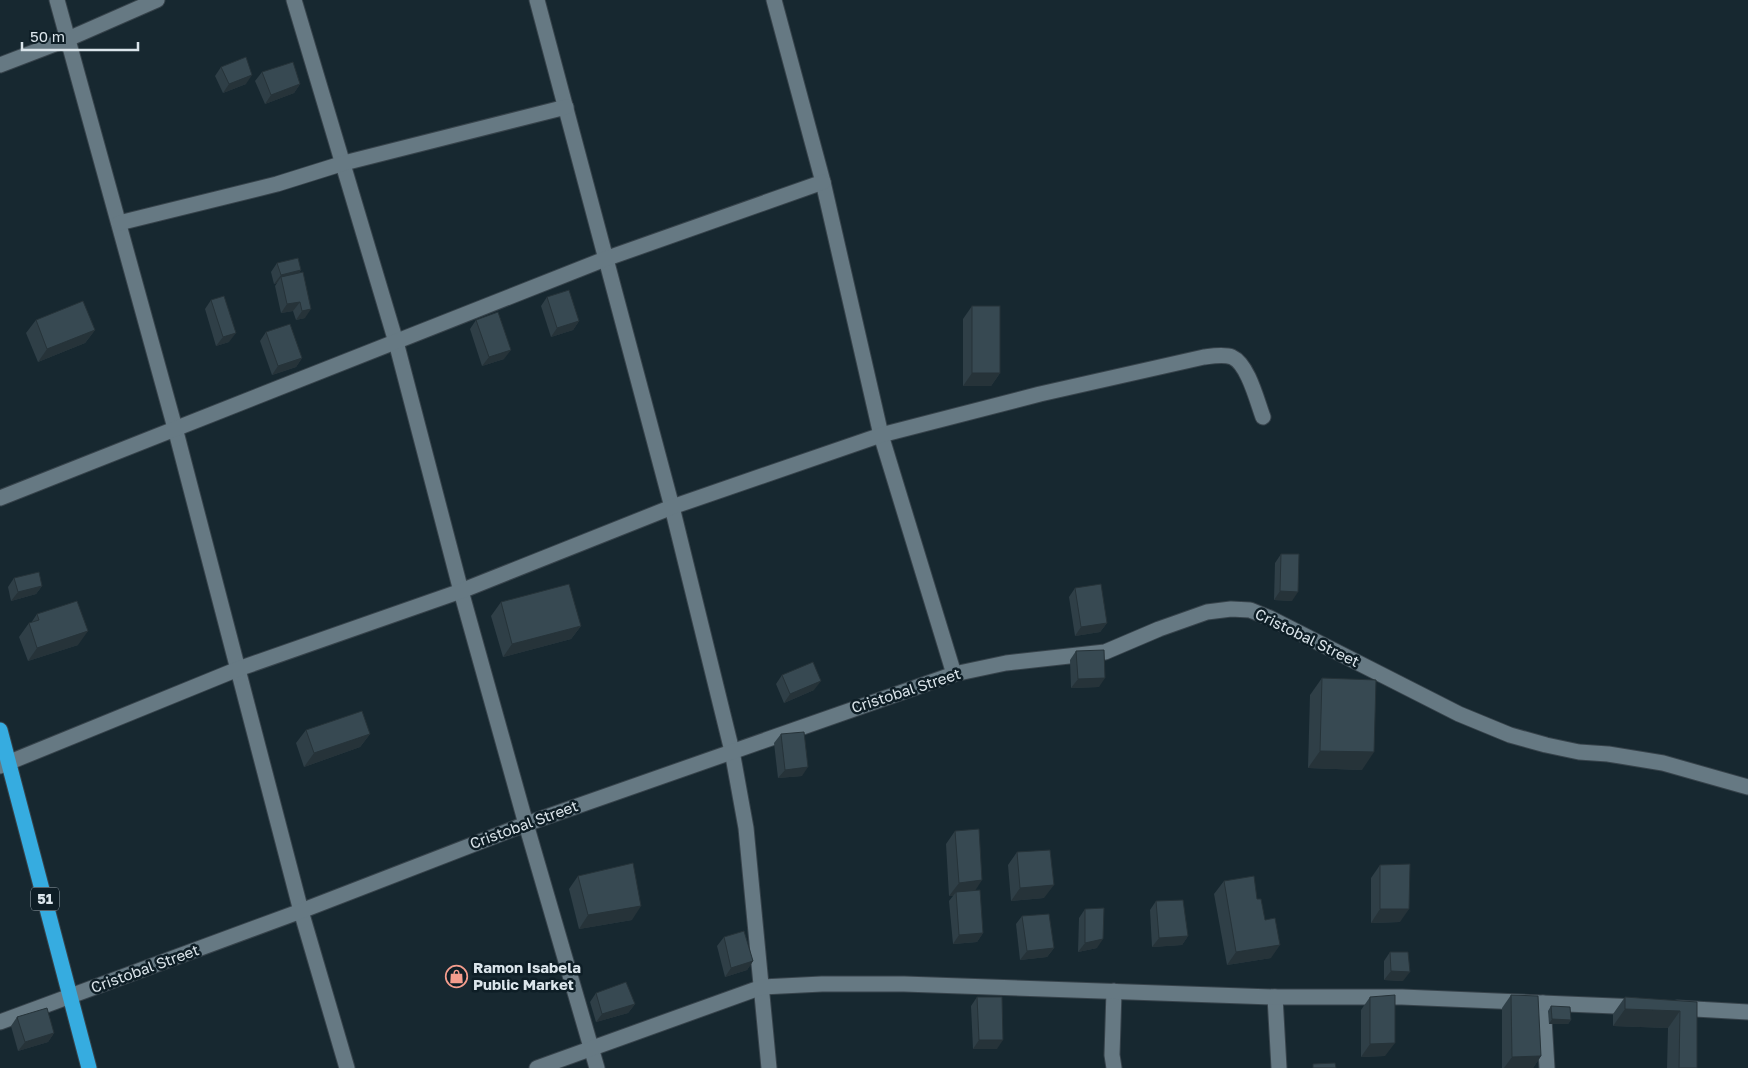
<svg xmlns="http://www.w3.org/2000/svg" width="1748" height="1068" font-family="'Golos Text',sans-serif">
<rect width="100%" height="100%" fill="#172830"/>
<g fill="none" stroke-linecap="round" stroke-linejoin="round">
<defs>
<g id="street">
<polyline points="57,0 175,428 301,911 347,1068"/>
<polyline points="294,0 396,342 461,591 526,824 597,1068"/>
<polyline points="537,0 672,507 732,751 746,828 769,1068"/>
<polyline points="774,0 823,182 881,435 954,674"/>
<polyline points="0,65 68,39 157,0"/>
<polyline points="119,223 277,184 344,163 566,107"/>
<polyline points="0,498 605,259 823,182"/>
<path d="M0,766L238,669L461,591L672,507L881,435L1040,394L1204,357C1212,356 1224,354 1232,357C1248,364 1257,401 1263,417"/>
<polyline points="1114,991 1112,1055 1114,1068"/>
<polyline points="1275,997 1279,1068"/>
<polyline points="1543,1003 1547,1068"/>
<polyline points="0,1022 301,911 526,824 954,674 1006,663 1105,652 1159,629 1207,612 1231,609 1250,610 1270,618 1459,714 1510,735 1546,745 1579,752 1608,754 1663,763 1748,787"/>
</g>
<g id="secondary">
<polyline points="1677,1008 1748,1012"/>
<polyline points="537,1068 762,987 822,984 904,984 1275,997 1402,997 1639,1007"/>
</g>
<polyline id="highway" points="0,730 89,1068"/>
</defs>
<use href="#street" stroke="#37434b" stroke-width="17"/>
<use href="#secondary" stroke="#37434b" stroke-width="17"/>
<use href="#highway" stroke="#37434b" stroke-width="17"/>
<use href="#street" stroke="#667983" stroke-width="15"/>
<use href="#secondary" stroke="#667983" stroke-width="15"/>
<use href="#highway" stroke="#36ace0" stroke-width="15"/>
</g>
<g fill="#2f3f47">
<polygon points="221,67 246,84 223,93 215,76"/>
<polygon points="262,72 300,84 294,93 265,104 255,81"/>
<polygon points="277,263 301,270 299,273 305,318 296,320 293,311 281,313 275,286 277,283 274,284 271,272"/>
<polygon points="547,297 579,321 573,330 551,337 541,306"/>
<polygon points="211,300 229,342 216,346 205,309"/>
<polygon points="972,306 1000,373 991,386 963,386 963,319"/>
<polygon points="36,320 95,330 85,343 38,362 26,333"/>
<polygon points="476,320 504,359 482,366 470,329"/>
<polygon points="266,332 302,358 296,367 272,375 260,341"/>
<polygon points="1281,554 1292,601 1274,600 1275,563"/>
<polygon points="14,578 42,586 36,594 11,601 8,587"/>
<polygon points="1075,588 1107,623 1100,632 1075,636 1069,597"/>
<polygon points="501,602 581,626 571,639 503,657 491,616"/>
<polygon points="37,614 78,645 28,661 19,637 29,623 31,623"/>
<polygon points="1076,651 1099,687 1071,688 1070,660"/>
<polygon points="782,675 814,690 784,703 776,684"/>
<polygon points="1322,678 1362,770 1308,768 1310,695"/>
<polygon points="306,730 370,734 360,747 304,767 296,743"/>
<polygon points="781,734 802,776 778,778 774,743"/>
<polygon points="955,831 975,891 983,933 977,942 953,944 949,901 953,896 949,896 946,844"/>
<polygon points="1017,852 1044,898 1011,901 1008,865"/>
<polygon points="1380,865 1400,922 1371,923 1371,878"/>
<polygon points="578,876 632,920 579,929 569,889"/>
<polygon points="1224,881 1257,899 1265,920 1271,958 1227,965 1214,894"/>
<polygon points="1156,901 1188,936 1182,945 1152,947 1150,910"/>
<polygon points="1085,909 1097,948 1078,952 1079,918"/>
<polygon points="1022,916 1054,948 1047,957 1020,960 1016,924"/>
<polygon points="724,937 753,961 747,970 725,977 717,946"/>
<polygon points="1390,952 1403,981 1384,980 1384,961"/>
<polygon points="596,993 635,1004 628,1013 596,1022 590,1002"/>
<polygon points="1511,995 1541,1056 1533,1068 1502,1068 1502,1008"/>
<polygon points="977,997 997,1049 973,1049 971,1006"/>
<polygon points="1370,997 1385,1056 1361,1057 1361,1010"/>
<polygon points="1625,997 1697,1002 1697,1068 1667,1068 1668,1028 1613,1026 1613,1014"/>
<polygon points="1551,1006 1571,1020 1568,1024 1549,1024 1548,1011"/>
<polygon points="17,1017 54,1033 48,1042 18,1051 11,1026"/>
</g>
<g fill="#263339">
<polygon points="252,75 246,84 223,93 229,84"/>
<polygon points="300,84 294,93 265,104 271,95"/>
<polygon points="301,270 295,279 281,277 277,283 274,284 281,275"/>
<polygon points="300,302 293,311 281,313 287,304"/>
<polygon points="311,309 305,318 296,320 302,311"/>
<polygon points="579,321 573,330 551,337 557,328"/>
<polygon points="95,330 85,343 38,362 47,349"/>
<polygon points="236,333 229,342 216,346 223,337"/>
<polygon points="511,350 504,359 482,366 489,357"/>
<polygon points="302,358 296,367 272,375 278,366"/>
<polygon points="972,373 1000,373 991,386 963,386"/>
<polygon points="42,586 36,594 11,601 18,592"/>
<polygon points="1280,591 1298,592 1292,601 1274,600"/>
<polygon points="1107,623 1100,632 1075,636 1081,627"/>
<polygon points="581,626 571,639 503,657 512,644"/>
<polygon points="88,631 78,645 28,661 37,648"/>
<polygon points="1105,678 1099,687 1071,688 1078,679"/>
<polygon points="821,681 814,690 784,703 790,694"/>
<polygon points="370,734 360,747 304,767 314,753"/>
<polygon points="1320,751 1374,752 1362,770 1308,768"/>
<polygon points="808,767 802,776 778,778 785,770"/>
<polygon points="982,880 973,894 956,892 953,896 949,896 959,883"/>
<polygon points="1054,885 1044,898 1011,901 1020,888"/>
<polygon points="641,906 632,920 579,929 588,915"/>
<polygon points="1380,909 1409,909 1400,922 1371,923"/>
<polygon points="983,933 977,942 953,944 959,935"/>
<polygon points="1188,936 1182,945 1152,947 1159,938"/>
<polygon points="1103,939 1097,948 1078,952 1085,943"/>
<polygon points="1280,945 1271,958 1227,965 1236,952"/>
<polygon points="1054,948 1047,957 1020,960 1027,951"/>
<polygon points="753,961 747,970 725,977 731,968"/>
<polygon points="1391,971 1410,972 1403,981 1384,980"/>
<polygon points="635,1004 628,1013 596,1022 602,1014"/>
<polygon points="1625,1009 1680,1011 1668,1028 1613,1026"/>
<polygon points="1552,1019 1571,1020 1568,1024 1549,1024"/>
<polygon points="54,1033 48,1042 18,1051 25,1042"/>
<polygon points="979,1040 1003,1040 997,1049 973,1049"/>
<polygon points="1395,1043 1385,1056 1361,1057 1370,1044"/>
<polygon points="1541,1056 1533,1068 1504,1068 1512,1057"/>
</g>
<g fill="#374952" stroke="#263339">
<polygon points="246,57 252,75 229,84 221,67"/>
<polygon points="293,62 300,84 271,95 262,72"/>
<polygon points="298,258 301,270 281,275 277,263"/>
<polygon points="303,272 311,309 302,311 300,302 287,304 281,277"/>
<polygon points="569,290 579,321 557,328 547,297"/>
<polygon points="224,296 236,333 223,337 211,300"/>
<polygon points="83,301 95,330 47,349 36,320"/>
<rect x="972" y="306" width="28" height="67"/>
<polygon points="498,312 511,350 489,357 476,320"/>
<polygon points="290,324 302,358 278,366 266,332"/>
<polygon points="1281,554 1299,554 1298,592 1280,591"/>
<polygon points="39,572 42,586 18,592 14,578"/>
<polygon points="569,584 581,626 512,644 501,602"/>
<polygon points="1101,584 1107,623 1081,627 1075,588"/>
<polygon points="77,601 88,631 37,648 29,623 39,620 37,614"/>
<polygon points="1104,650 1105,678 1078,679 1076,651"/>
<polygon points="813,662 821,681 790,694 782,675"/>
<polygon points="1322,678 1376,680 1374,752 1320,751"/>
<polygon points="362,711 370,734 314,753 306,730"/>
<polygon points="804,732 808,767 785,770 781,734"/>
<polygon points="979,829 982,880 959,883 955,831"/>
<polygon points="1050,850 1054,885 1020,888 1017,852"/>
<polygon points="633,863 641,906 588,915 578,876"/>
<polygon points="1410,864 1409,909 1380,909 1380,865"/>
<polygon points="1254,876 1257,899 1261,899 1265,920 1275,918 1280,945 1236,952 1224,881"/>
<polygon points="980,890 983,933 959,935 956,892"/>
<polygon points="1183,900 1188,936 1159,938 1156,901"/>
<polygon points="1104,908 1103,939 1085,943 1085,909"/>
<polygon points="1049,914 1054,948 1027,951 1022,916"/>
<polygon points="744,931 753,961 731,968 724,937"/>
<polygon points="1390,952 1408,952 1410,972 1391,971"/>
<polygon points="626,982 635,1004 602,1014 596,993"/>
<polygon points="1395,995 1395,1043 1370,1044 1370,997"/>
<polygon points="1511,995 1538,996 1541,1056 1512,1057"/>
<polygon points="977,997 1002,997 1003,1040 979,1040"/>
<polygon points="1625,997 1697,1002 1697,1068 1679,1068 1680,1011 1625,1009"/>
<polygon points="1551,1006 1570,1007 1571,1020 1552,1019"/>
<polygon points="47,1008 54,1033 25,1042 17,1017"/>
<polygon points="1335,1063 1336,1068 1313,1068 1313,1064"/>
</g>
<defs>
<symbol id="shop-ring" viewBox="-11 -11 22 22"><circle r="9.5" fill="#0e1e26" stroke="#f49d8d" stroke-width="1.5"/><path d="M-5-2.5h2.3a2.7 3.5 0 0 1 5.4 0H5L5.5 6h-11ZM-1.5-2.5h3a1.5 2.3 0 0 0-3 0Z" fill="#f49d8d"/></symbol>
</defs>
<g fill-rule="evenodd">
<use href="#shop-ring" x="444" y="964" width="25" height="25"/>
</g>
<g text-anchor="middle" stroke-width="5" stroke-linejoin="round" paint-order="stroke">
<rect fill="#0e1e26" stroke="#9ea9b0" stroke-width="1" x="31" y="887.5" width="28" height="23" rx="4"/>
<g font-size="14" font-weight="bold" fill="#dbe5eb">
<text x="45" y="904">51</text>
</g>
<g font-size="15" fill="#dbe5eb" stroke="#0e1e26">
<text transform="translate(1307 638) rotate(26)" y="5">Cristobal Street</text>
<text transform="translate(906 691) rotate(-18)" y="5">Cristobal Street</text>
<text transform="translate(524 825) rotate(-20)" y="5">Cristobal Street</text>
<text transform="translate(145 969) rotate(-20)" y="5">Cristobal Street</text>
</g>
<g font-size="15" font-weight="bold" fill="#dbe5eb" stroke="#0e1e26" text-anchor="start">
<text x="473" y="973">Ramon Isabela<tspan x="473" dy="17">Public Market</tspan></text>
</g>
</g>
<path d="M22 42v8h116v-8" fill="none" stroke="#dbe5eb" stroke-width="2.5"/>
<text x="30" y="42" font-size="15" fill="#dbe5eb" stroke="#0e1e26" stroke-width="4" paint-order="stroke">50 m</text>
</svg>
